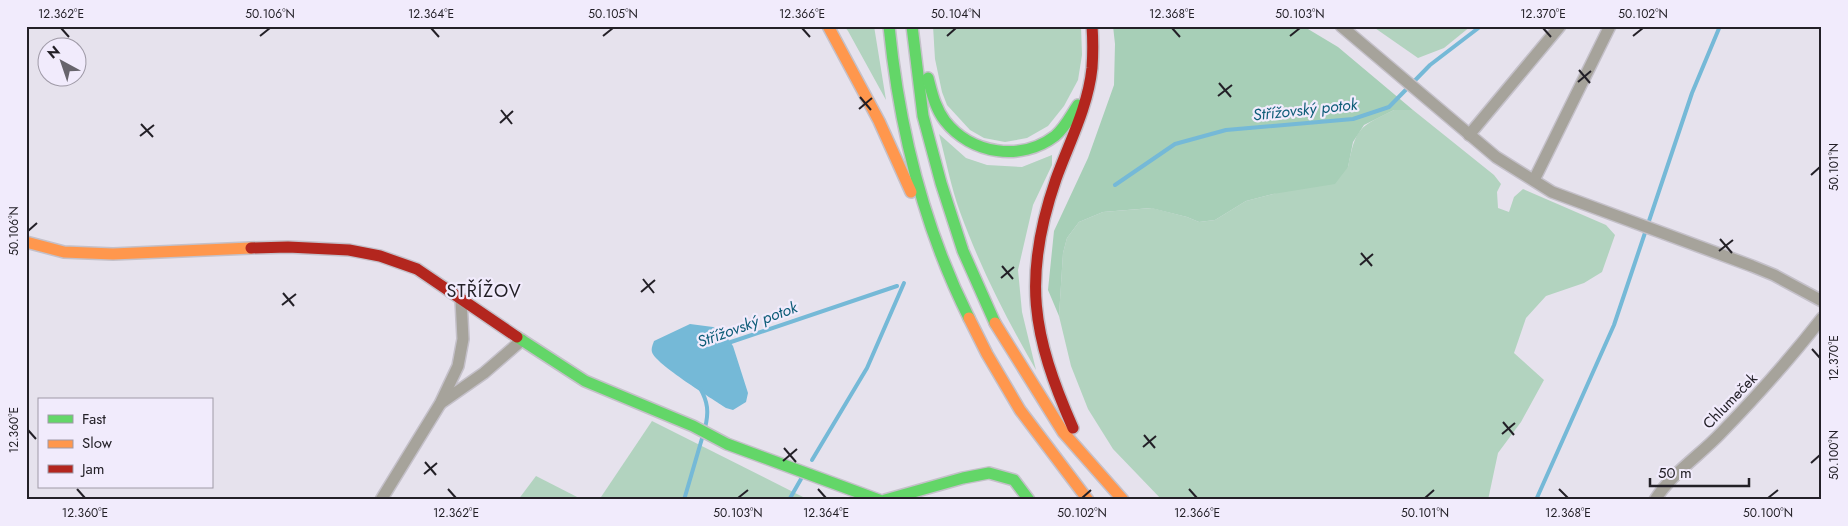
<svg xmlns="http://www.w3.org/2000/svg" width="1848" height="526" font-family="Jost,sans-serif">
<rect width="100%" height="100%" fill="#e6e2ed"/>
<g fill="#b2d3bf">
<polygon points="844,26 874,26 886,100 848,31"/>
<polygon points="933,26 1081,26 1082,55 1078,80 1064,106 1048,126 1027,138 1005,142 984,138 970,130 947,105 942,92 935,59"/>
<polygon points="1372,26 1471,26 1444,48 1418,58"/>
<path d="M1394,110H1413L1494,175L1501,184L1497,192L1498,208L1509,212L1514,197L1523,189L1606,225L1615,235L1602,272L1584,283L1546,296L1526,318L1514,353L1544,380L1521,422L1498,453L1488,500H1162L1113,449L1088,409L1071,366L1059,316L1063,253L1067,238L1079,222L1103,212L1152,208L1187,217L1199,222L1215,220L1246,201L1273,194L1348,167C1356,127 1359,127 1394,110Z"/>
<path d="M939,134L966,158L987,165L1022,167L1052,155V165L1033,205L1018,270L1022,312L1036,370C1007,320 980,267 960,212C951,187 946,160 939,134Z"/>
<polygon points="652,421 805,498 803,500 599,500"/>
<polygon points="536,476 583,500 518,500"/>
</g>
<polygon fill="#a7cfb7" points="1113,26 1303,26 1338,47 1413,110 1394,110 1364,125 1353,142 1348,167 1335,184 1273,194 1246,201 1215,220 1199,222 1187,217 1151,208 1103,212 1079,222 1067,238 1063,253 1059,316 1048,290 1054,231 1088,158 1114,85 1115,44"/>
<path fill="#75b9d7" d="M690,324L713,327L720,331L728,339L733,346L748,393L746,402L733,410L726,408C713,399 655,364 652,352C651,348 653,344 654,341Z"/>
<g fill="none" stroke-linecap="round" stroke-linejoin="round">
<g stroke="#75b9d7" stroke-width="4">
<polyline points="1115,185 1175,144 1226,130 1353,119 1389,107 1430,65 1481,26"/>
<polyline points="725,344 897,286"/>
<path d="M700,388C708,402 709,412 705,428"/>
<polyline points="812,460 867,368 904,283"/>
<polyline points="684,500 703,435"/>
<polyline points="789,500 801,479"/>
<polyline points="1536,500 1614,325 1692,93 1720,26"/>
</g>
<defs>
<g id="street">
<polyline points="1341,26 1496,157 1552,192 1752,266 1774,275 1822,301"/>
<polyline points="1469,135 1560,26"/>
<polyline points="1534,180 1610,26"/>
<polyline points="441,403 484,373 522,340"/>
<polyline points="381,500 440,404 458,366 463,339 461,299"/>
<path d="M1655,500C1671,474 1699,456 1720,434C1756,397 1790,359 1822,318"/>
</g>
<g id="fast">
<path d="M889,26C899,127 923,226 969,318"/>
<polyline points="912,26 923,116 941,183 963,251 995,323"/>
<path d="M928,78C932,93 935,108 945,121C971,154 1021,162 1055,136C1065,128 1071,115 1078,105"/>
<polyline points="517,337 585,381 693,426 727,444 879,500"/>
<polyline points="885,500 963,478 989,473 1014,480 1029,500"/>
</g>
<g id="slow">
<polyline points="828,26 879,121 911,192"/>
<polyline points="26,242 64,252 113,254 251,248"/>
<polyline points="969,318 987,354 1020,410 1088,500"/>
<polyline points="995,323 1063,432 1123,500"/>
</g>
<g id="jam">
<polyline points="251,248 288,247 349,250 380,256 417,269 517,337"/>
<path d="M1073,428C1032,335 1022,277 1056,179C1069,143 1088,107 1092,68C1093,54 1093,40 1092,26"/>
</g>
</defs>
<use href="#street" stroke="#c4c0c9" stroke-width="14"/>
<use href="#fast" stroke="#c4c0c9" stroke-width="14"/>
<use href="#slow" stroke="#c4c0c9" stroke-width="14"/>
<use href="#jam" stroke="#c4c0c9" stroke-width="14"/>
<use href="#street" stroke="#a6a39b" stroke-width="11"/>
<use href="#fast" stroke="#63d668" stroke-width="11"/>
<use href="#slow" stroke="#ff974d" stroke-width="11"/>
<use href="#jam" stroke="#b3261e" stroke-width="11"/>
</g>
<path fill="none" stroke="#232027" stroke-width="2" d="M61,28L69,37M431,28L439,37M802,28L810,37M1172,28L1180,37M1543,28L1551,37M260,36L270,28M603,36L613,28M947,36L956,28M1290,36L1300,28M1633,36L1643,28M1579,70L1590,83M1578,82L1591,71M1219,83L1231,97M1218,96L1232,85M860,97L871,110M859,109L872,98M501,110L512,124M500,123L513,111M141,124L153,137M140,136L154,125M1811,175L1820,167M28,231L37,223M1720,239L1732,253M1719,251L1733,240M1361,253L1372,266M1360,265L1373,254M1002,266L1013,279M1001,278L1014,267M643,279L654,293M641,292L655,280M283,293L294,306M282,305L296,294M1812,349L1820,358M1503,422L1514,435M28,430L36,439M1502,434L1515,423M1144,435L1155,448M1143,447L1156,436M784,448L796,462M783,461L797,449M425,462L436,475M1811,463L1820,455M424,474L437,463M77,489L85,498M448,489L456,498M818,489L826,498M1189,489L1197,498M1559,489L1568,498M738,498L748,490M1082,498L1091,490M1425,498L1434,490M1768,498L1778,490"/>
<g text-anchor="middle" stroke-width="4.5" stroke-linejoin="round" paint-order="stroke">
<g font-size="15" fill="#232027" stroke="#f1ebfc">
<text transform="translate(1730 401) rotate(-46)" y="5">Chlumeček</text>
</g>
<g font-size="16" font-style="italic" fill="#0f5d78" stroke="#f1ebfc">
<text transform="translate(1305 109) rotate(-6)" y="6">Střížovský potok</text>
<text transform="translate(747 324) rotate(-20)" y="6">Střížovský potok</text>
</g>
<g font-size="18" letter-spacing="1" fill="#232027" stroke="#f1ebfc">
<text x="484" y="297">STŘÍŽOV</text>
</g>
</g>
<rect width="1848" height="526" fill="none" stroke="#f1ebfc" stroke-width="55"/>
<rect x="38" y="398" width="175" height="90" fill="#f1ebfc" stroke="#9f9aa7"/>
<rect x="48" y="415" width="25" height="8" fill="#63d668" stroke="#9f9aa7"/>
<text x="82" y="424" font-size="15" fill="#232027">Fast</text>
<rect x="48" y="440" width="25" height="8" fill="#ff974d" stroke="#9f9aa7"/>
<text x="82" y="448" font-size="15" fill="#232027">Slow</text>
<rect x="48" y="465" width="25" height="8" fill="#b3261e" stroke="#9f9aa7"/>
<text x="82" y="474" font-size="15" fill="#232027">Jam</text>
<g transform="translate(62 62) rotate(320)"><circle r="24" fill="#f1ebfc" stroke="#9f9aa7"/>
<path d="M0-4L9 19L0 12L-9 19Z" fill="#67646c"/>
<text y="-8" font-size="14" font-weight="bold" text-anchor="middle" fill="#232027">N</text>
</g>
<path d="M1650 478v8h99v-8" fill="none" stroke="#232027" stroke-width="2.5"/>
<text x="1658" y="478" font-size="15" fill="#232027" stroke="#f1ebfc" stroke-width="4" paint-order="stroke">50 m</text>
<rect x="28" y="28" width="1792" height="470" fill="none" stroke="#232027" stroke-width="2"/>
<g font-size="12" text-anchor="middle" fill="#232027">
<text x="61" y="18">12.362°E</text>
<text x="270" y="18">50.106°N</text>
<text x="431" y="18">12.364°E</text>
<text x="613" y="18">50.105°N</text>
<text x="802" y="18">12.366°E</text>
<text x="956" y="18">50.104°N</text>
<text x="1172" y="18">12.368°E</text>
<text x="1300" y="18">50.103°N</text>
<text x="1543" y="18">12.370°E</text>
<text x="1643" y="18">50.102°N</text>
<text transform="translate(1834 167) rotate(-90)" y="4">50.101°N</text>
<text transform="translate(14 231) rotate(-90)" y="4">50.106°N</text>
<text transform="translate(1834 358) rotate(-90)" y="4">12.370°E</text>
<text transform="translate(14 430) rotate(-90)" y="4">12.360°E</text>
<text transform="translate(1834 455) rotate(-90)" y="4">50.100°N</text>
<text x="85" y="517">12.360°E</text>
<text x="456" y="517">12.362°E</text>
<text x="738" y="517">50.103°N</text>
<text x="826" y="517">12.364°E</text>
<text x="1082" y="517">50.102°N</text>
<text x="1197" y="517">12.366°E</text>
<text x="1425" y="517">50.101°N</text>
<text x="1568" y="517">12.368°E</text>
<text x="1768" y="517">50.100°N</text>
</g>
</svg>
